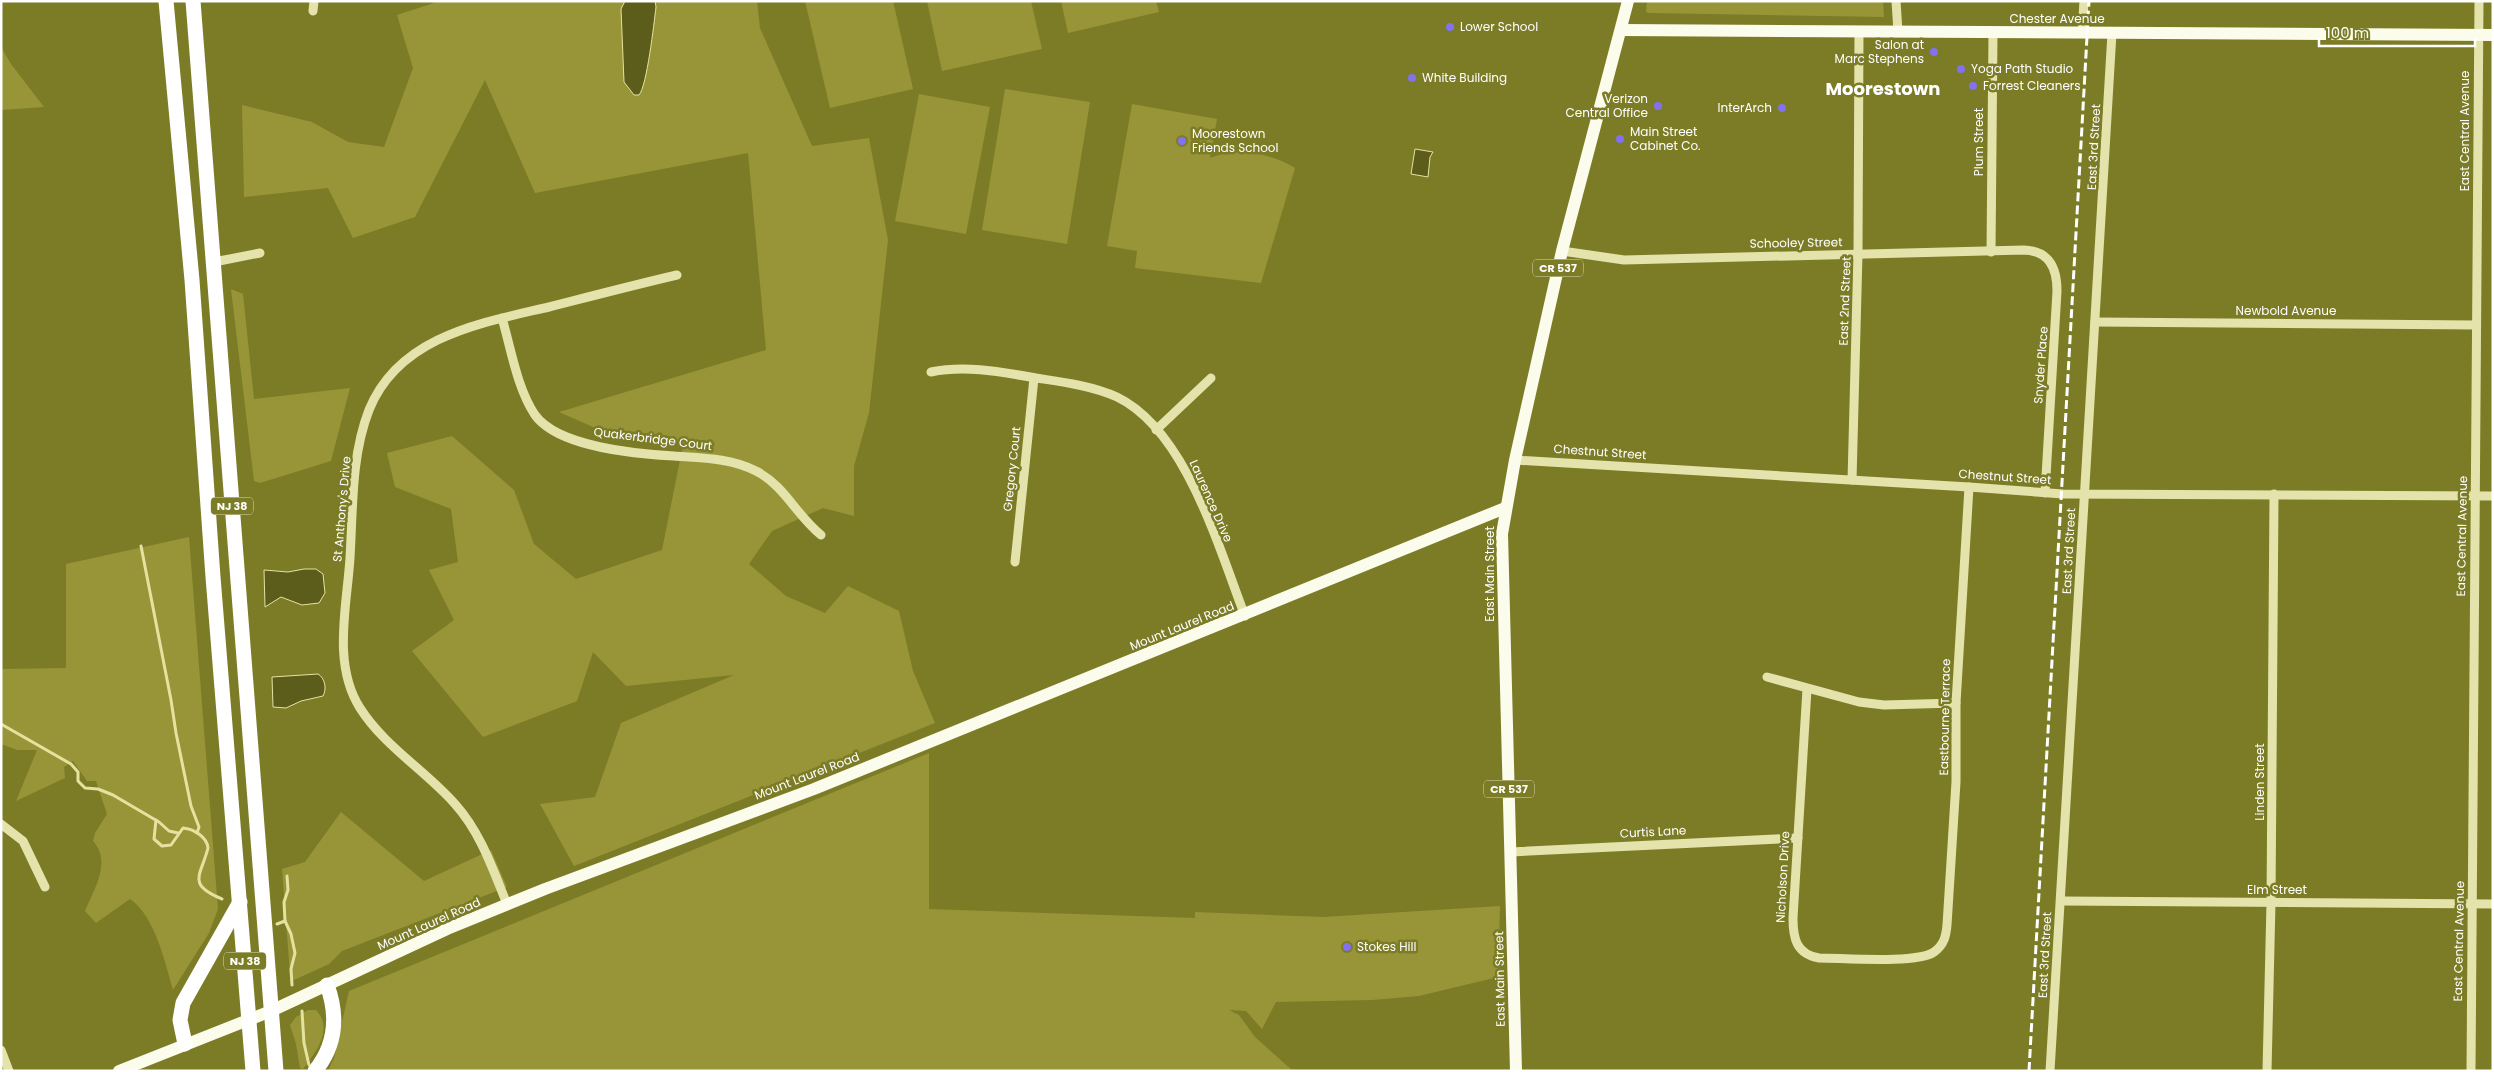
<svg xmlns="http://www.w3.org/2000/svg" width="2494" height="1072" font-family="Poppins,sans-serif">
<rect width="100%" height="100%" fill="#7c7c27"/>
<g fill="#989538">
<polygon points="440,1 757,1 760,28 812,146 869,138 888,240 869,413 854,466 854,516 823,508 772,531 749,564 786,596 825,613 848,586 899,611 913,671 935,723 574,866 540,804 595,797 621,723 734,675 626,686 593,652 577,701 483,737 412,651 454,620 429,570 458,562 451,509 395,487 387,453 452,436 514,490 534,544 576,579 662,550 683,445 600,430 559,412 766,350 748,153 535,193 485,80 415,217 353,238 328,188 244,197 242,105 312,122 348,142 384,147 413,68 397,15"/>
<polygon points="805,1 893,1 913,89 830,108"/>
<polygon points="927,1 1031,1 1042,49 942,71"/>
<polygon points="1061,1 1156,1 1159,12 1068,33"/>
<polygon points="1647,1 1883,1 1884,17 1649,13 1646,12"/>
<polygon points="1,47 11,64 44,107 1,110"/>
<polygon points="1005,89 1090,102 1067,244 982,230"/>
<polygon points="919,94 990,107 966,234 895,221"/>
<path d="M1132,104L1217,119L1210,158C1238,147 1270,153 1295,168L1261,283L1135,268L1137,251L1107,246Z"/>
<polygon points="231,289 243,294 254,399 350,388 331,461 260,483 254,481"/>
<path d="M189,537L218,909L209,933L173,990C165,962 155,916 130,899L96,923L85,911C94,889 112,862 93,841L95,833L107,814L96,781H87L73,761L64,767L65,778L16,801L37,750H17L1,744V669L66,668V564Z"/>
<polygon points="929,753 929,909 1195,918 1195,912 1323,917 1500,906 1498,977 1419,996 1372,1000 1276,1002 1262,1029 1246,1011 1229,1010 1239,1015 1255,1037 1293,1071 328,1071 334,1058 349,991"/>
<polygon points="341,812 424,881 491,850 507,887 342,951 329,964 294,980 290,974 282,869 305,862"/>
<path d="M308,1010H316C334,1029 316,1052 303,1069L300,1068L296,1044L290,1025L296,1017Z"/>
</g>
<g fill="#5d5d1b" stroke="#e5e2a0">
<path d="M625,1H655L656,7C654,23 647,86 639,95H634L624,82L621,9Z"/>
<polygon points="1415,149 1433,152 1430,157 1428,177 1411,174"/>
<polygon points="304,569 316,569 323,574 325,593 319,603 302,605 281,597 265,607 264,570 288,572"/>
<path d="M318,674C325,678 327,689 323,696L301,701L286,708L273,707L272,677Z"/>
</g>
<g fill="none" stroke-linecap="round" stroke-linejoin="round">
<g stroke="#e5e2a0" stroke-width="3">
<polyline points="141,546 171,700 176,733 191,806 199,827 197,833"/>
<polyline points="1,724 71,764 78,772 78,781 85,788 98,789 113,795 159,822 169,831 178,833"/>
<path d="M156,820L154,839L162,846L171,845L183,828C194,829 207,837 208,848C201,876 186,884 222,899"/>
<polyline points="287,876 288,890 284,902 285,921 291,934 295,953 291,969 292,985"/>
<polyline points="277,924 285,921"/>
<polyline points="302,1011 304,1043 309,1065"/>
</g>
<g stroke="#e4e3ac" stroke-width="9">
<polyline points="1896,1 1898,32"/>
<polyline points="313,11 314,1"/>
<polyline points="2082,33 2084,1"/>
<path d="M1562,251L1624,260L2024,250C2049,251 2057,268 2057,291L2045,493"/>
<polyline points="1991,252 1993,33"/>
<polyline points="214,262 260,253"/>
<path d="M502,318C511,349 517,388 535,415C558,447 637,454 674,456C702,458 731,458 756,471C784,485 797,516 821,535"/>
<polyline points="2095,322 2476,325"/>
<path d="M931,372C966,365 1001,372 1036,378C1063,382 1093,386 1117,397C1186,430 1219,549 1245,616"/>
<polyline points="1156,430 1211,378"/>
<polyline points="1515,460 1969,487 2063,494 2493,496"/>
<polyline points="1852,480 1858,254 1859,32"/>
<polyline points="1015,562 1034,378"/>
<polyline points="1767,677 1859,702 1884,705 1956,703"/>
<path d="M1807,689L1793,918C1793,938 1796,954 1819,958C1843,958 1917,964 1934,952C1944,945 1946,936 1947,925L1956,782V703L1969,487"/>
<polyline points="1,824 23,841 45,887"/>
<polyline points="1511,852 1798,838"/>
<polyline points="2061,901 2493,904"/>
<path d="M507,904C493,870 481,833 455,804C426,771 384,746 360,708C332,664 347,606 350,558C353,509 351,456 369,410C399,336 481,323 549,307C592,296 634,285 677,275"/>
<polyline points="1,1050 9,1071"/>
<polyline points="2050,1071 2112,33"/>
<polyline points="2267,1071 2271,903 2274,494"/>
<polyline points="2471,1071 2479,1"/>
</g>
<g stroke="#fcfcec" stroke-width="12">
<polyline points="1621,30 2493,35"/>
<polyline points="119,1071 271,1011 447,929 545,889 814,789 1505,508"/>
<polyline points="1516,1071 1502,534 1515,460 1562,251 1628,1"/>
</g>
<g stroke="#fff" stroke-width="15">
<polyline points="166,1 192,280 213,577 253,1071"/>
<polyline points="193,1 276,1071"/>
<polyline points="185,1044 180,1020 183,1003 240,902"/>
<path d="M315,1071C336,1045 338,1015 327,985"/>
</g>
<polyline stroke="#fff" stroke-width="3" stroke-dasharray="9 4" stroke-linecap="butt" points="2029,1071 2089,1"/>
</g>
<g fill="#8372ed" stroke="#7c7c27" stroke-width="2">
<circle cx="1450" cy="27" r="5"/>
<circle cx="1934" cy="52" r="5"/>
<circle cx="1961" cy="69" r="5"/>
<circle cx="1412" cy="78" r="5"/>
<circle cx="1973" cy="86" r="5"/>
<circle cx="1658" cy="106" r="5"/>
<circle cx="1782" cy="108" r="5"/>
<circle cx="1620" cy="139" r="5"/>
<circle cx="1182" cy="141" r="5"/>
<circle cx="1347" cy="947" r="5"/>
</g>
<g text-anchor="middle" stroke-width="5" stroke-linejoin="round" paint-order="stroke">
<g fill="#7c7c27" stroke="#d8d8be" stroke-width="1">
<rect x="1533" y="259.5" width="50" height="17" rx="4"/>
<rect x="211" y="497.5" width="42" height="17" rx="4"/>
<rect x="1484" y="780.5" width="50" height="17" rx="4"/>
<rect x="224" y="952.5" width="42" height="17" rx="4"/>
</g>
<g font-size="11" font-weight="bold" fill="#fff">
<text x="1558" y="272">CR 537</text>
<text x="232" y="510">NJ 38</text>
<text x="1509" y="793">CR 537</text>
<text x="245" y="965">NJ 38</text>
</g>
<g font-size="12" fill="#fff" stroke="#7c7c27">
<text x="2057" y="23">Chester Avenue</text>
<text transform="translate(2465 131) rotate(-90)" y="4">East Central Avenue</text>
<text transform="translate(1979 142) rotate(-90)" y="4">Plum Street</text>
<text transform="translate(2094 147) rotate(-87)" y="4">East 3rd Street</text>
<text transform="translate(1796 243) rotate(-1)" y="4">Schooley Street</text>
<text transform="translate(1845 301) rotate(-88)" y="4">East 2nd Street</text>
<text x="2286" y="315">Newbold Avenue</text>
<text transform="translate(2041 365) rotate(-86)" y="4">Snyder Place</text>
<text transform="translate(653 439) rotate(7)" y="4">Quakerbridge Court</text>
<text transform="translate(1600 452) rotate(4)" y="4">Chestnut Street</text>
<text transform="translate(1012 469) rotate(-84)" y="4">Gregory Court</text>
<text transform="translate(2005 477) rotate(4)" y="4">Chestnut Street</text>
<text transform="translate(1211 501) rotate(66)" y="4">Laurence Drive</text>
<text transform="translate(342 509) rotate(-85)" y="4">St Anthony's Drive</text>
<text transform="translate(2462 536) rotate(-89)" y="4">East Central Avenue</text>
<text transform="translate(2069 551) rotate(-87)" y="4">East 3rd Street</text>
<text transform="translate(1490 574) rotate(-90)" y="4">East Main Street</text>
<text transform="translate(1182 626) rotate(-22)" y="4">Mount Laurel Road</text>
<text transform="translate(1945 717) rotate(-89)" y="4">Eastbourne Terrace</text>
<text transform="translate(807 776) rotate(-21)" y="4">Mount Laurel Road</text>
<text transform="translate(2260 782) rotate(-90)" y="4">Linden Street</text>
<text transform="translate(1653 832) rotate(-3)" y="4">Curtis Lane</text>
<text transform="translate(1783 877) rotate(-87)" y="4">Nicholson Drive</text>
<text x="2277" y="894">Elm Street</text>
<text transform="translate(429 924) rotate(-24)" y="4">Mount Laurel Road</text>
<text transform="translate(2459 941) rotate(-89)" y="4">East Central Avenue</text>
<text transform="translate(2045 955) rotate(-87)" y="4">East 3rd Street</text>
<text transform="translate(1500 979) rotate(-91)" y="4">East Main Street</text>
</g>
<g font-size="12" fill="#fff" stroke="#7c7c27" text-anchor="start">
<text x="1460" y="31">Lower School</text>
<text x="1924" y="49" text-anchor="end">Salon at<tspan x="1924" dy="14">Marc Stephens</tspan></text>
<text x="1971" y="73">Yoga Path Studio</text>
<text x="1422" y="82">White Building</text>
<text x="1983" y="90">Forrest Cleaners</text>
<text x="1648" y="103" text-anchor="end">Verizon<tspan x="1648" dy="14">Central Office</tspan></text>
<text x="1772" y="112" text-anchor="end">InterArch</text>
<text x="1630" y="136">Main Street<tspan x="1630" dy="14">Cabinet Co.</tspan></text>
<text x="1192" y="138">Moorestown<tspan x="1192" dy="14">Friends School</tspan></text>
<text x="1357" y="951">Stokes Hill</text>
</g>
<g font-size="18" font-weight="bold" fill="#fff" stroke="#7c7c27">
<text x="1883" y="95">Moorestown</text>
</g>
</g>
<rect width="2494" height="1072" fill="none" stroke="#ffffff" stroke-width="5"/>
<path d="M2319 38v8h156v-8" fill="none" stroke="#ffffff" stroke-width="2.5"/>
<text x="2326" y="38" font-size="15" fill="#ffffff" stroke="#7c7c27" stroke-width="4" paint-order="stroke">100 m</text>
</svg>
